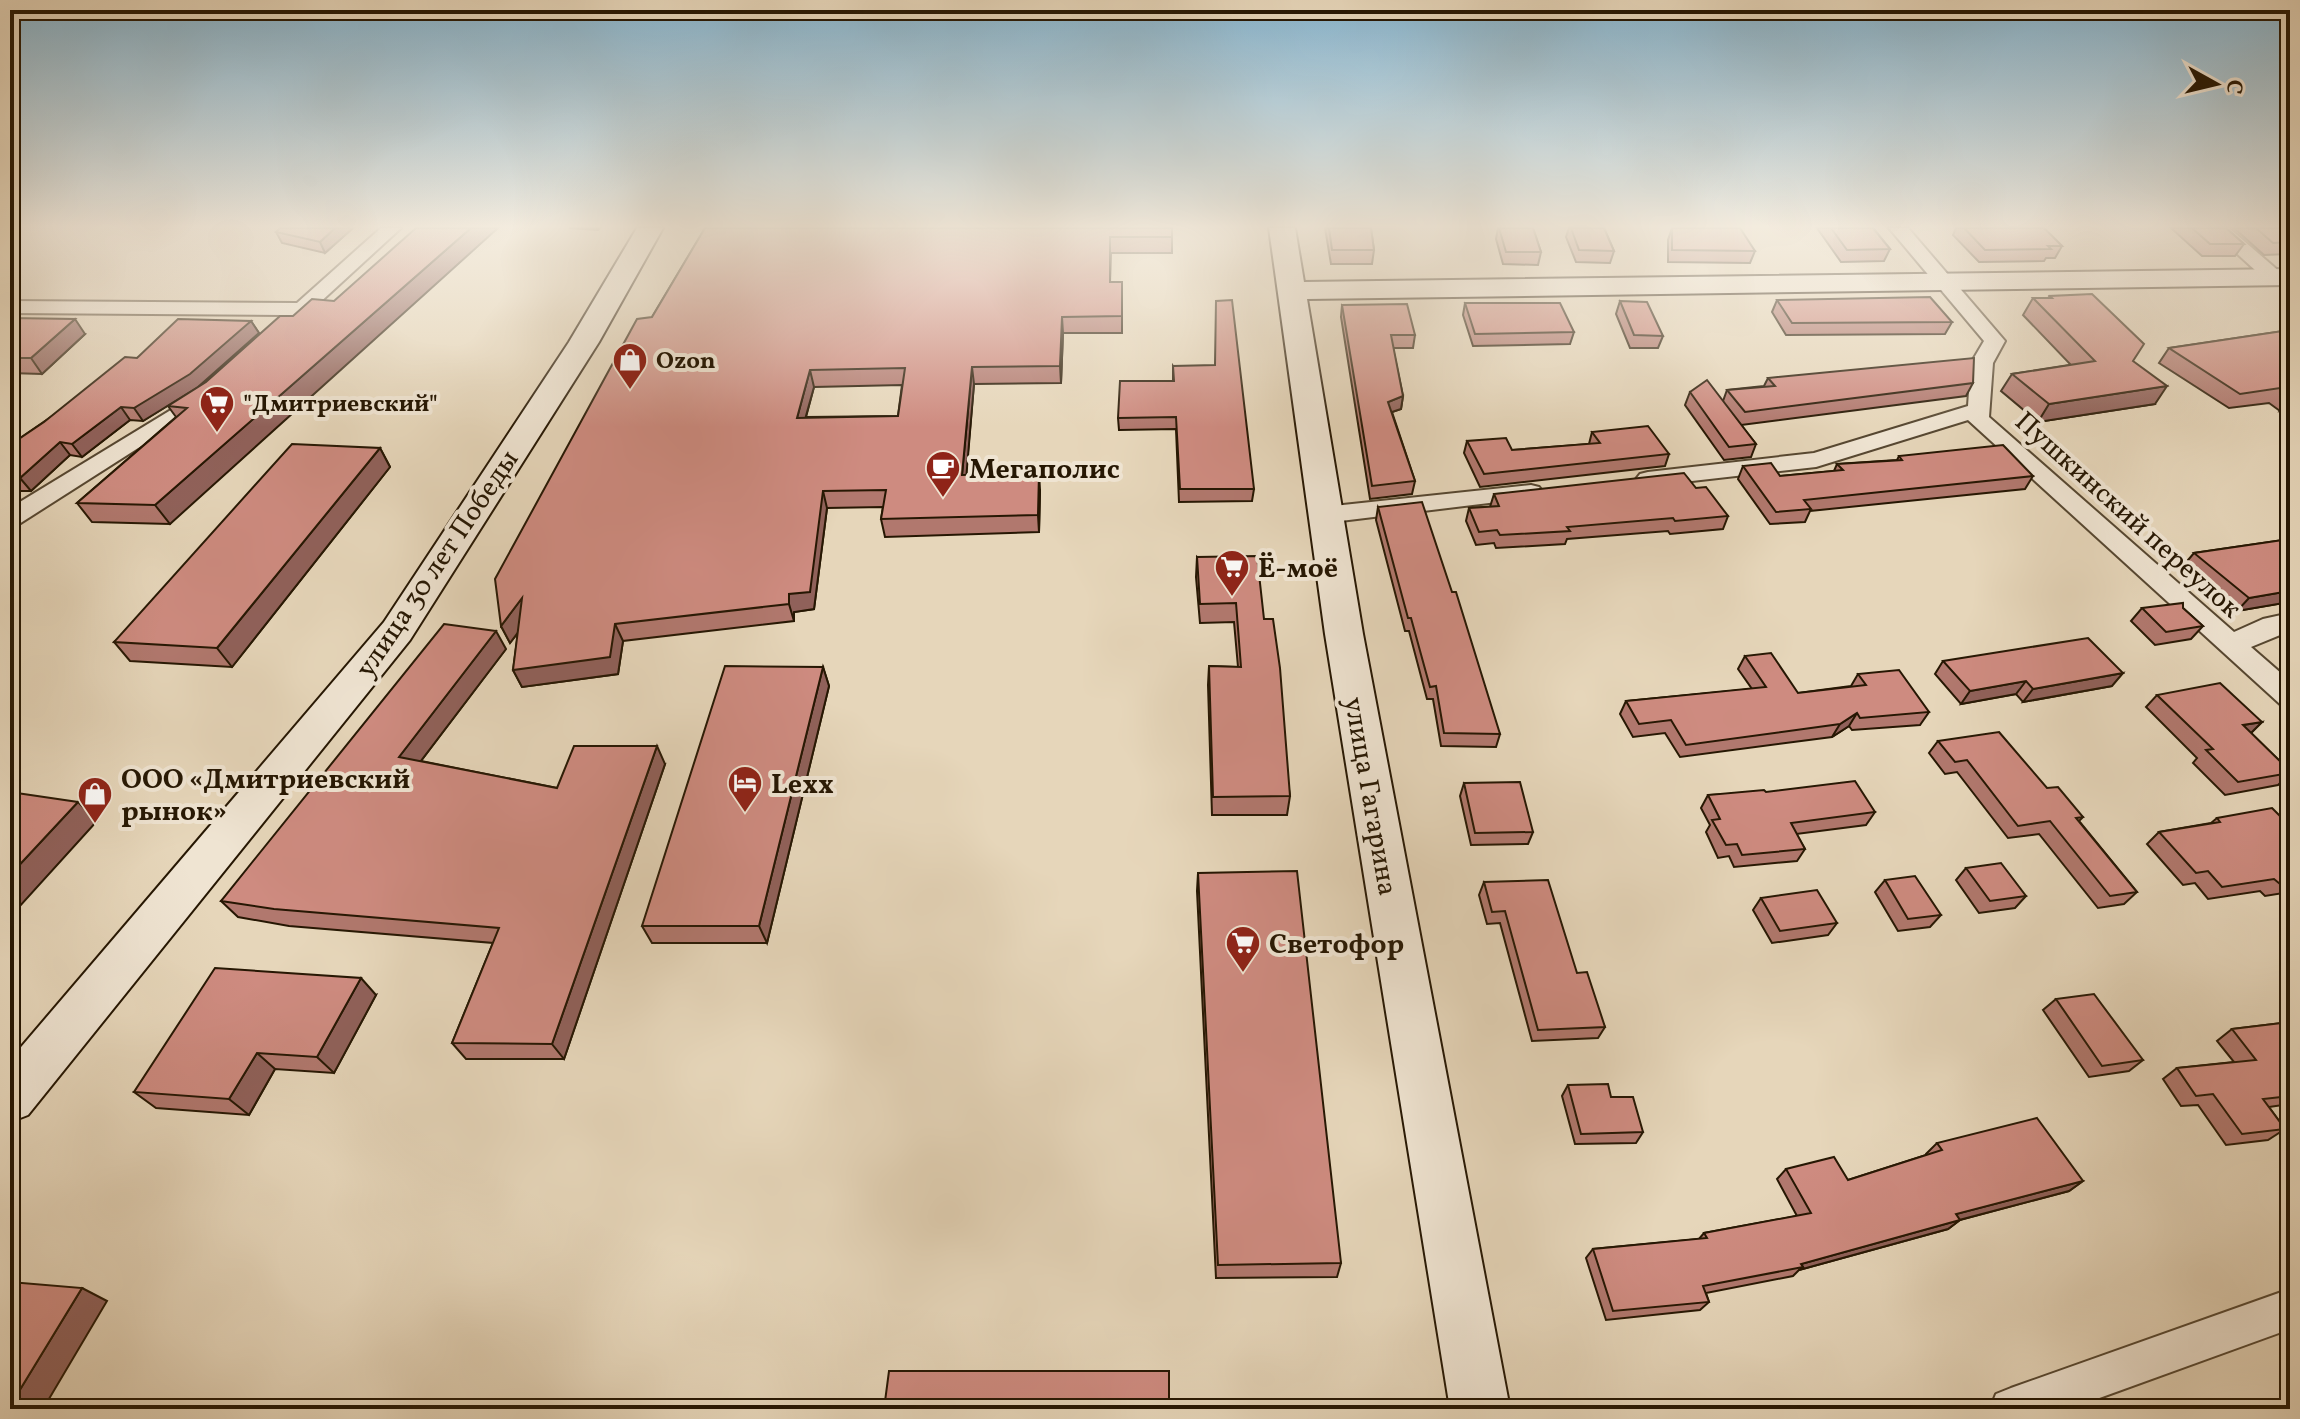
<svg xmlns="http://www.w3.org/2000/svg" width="2300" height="1419" font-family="Vollkorn,serif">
<rect width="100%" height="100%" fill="#e6d6ba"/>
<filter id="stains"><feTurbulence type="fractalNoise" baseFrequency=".0025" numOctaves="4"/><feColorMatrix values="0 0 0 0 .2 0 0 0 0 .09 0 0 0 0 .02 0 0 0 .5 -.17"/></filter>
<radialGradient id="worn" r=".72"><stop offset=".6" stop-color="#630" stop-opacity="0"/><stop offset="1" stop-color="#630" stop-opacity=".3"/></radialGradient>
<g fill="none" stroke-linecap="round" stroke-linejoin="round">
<defs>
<g id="street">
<polygon points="381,228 401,228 292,328 285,330 275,324 283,315 10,313 10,301 297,303"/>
<polygon points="1889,228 1908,228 2005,341 1993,363 1989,417 2234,632 2263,619 2290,613 2290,631 2251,647 2290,681 2290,707 2280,704 1968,420 1816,467 1648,486 1640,484 1636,479 1640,474 1648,472 1814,453 1968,406 1971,363 1984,341"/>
<polygon points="2209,228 2229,228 2281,273 2284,277 2281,281 2267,281"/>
<polygon points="207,388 218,394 215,399 19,524 10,527 10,508"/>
<polygon points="1531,485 1539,487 1543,492 1539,497 1324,523 1315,520 1312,515 1315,510 1324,507"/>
<polygon points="2290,1289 2290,1329 2069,1409 1990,1409 1996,1394 2011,1388"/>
</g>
<g id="secondary">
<polygon points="637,228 663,228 599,342 410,640 28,1115 10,1122 10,1060 384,622 569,342"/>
<polygon points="1269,228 1295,228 1304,282 2290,269 2290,285 1307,299 1363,634 1510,1409 1450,1409 1325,634"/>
</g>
</defs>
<use href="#street" stroke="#564731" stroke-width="4"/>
<use href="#secondary" stroke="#261703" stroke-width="4"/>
<use href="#street" fill="#efe4d2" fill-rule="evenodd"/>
<use href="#secondary" fill="#efe4d2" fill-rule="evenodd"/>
</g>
<g fill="#b1786e" stroke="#261703" stroke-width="2" fill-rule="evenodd">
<polygon points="353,228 325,253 282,243 276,232"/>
<polygon points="569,228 600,228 598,230"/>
<path d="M705,228H1172V253H1111L1110,282H1122V333H1063L1061,383L974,384L966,475L1040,490L1039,532L885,537L881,519L883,507L827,508L814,609L794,612V621L623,641L618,674L522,687L513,670L518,633L510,643L501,626L652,317ZM902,385L898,416L806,417L814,387Z"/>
<polygon points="1325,228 1371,228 1374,250 1372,264 1331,264"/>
<polygon points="1498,228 1533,228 1541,252 1538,265 1503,264 1496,239"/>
<polygon points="1569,228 1604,228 1614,251 1610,263 1576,262 1566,237"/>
<polygon points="1672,228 1755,251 1750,263 1668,262 1668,240"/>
<polygon points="1817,228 1873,228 1890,249 1884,261 1841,262"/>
<polygon points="1956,228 2044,228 2062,246 2055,258 2046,258 2044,261 1979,262 1953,235"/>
<polygon points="2171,228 2226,228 2244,244 2235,256 2202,256"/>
<polygon points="2234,228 2290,228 2290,254 2264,255"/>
<polygon points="2050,296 2133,361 2155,404 2038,422 2001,391 2012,374 2071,365 2023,315 2033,298 2048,298"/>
<polygon points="1777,300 1952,322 1945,334 1786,335 1772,312"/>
<polygon points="1620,301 1663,336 1658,348 1630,348 1616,314"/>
<polygon points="1465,303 1574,332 1570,344 1473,346 1463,315"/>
<polygon points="1342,305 1415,335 1413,348 1393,348 1403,396 1401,409 1392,412 1415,481 1412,494 1370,499 1341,317"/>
<polygon points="293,316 170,524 92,522 77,503 176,417 168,406 206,382"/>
<polygon points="10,318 85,334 42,374 10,373"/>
<polygon points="251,321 259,333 198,387 143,421 130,420 82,457 70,455 31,491 20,491 10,500 10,445 137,358"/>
<polygon points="2290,330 2290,409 2280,411 2269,403 2229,408 2159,363 2169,348"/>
<polygon points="1173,366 1254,489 1252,501 1179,502 1176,429 1119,430 1118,418 1173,381"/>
<polygon points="1768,378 1973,383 1966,396 1741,425 1756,444 1751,457 1724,460 1685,405 1690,392 1723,401 1727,390 1764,386"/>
<polygon points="1592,432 1669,454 1665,466 1480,487 1464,453 1467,441 1512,450 1589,444"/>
<polygon points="380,448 390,467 232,667 130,661 114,642"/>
<polygon points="1899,456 2033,476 2025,489 1810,511 1805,522 1770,524 1738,479 1743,466 1780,476 1834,471 1837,464 1897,460"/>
<polygon points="1696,488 1728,516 1723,529 1670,534 1668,531 1567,539 1565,544 1496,548 1494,543 1476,545 1466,521 1469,508 1490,507 1494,494"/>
<polygon points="1378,507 1500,734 1496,747 1441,746 1433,699 1427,699 1409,631 1405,631 1376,520"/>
<polygon points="2290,539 2290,602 2237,611 2183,566 2194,553"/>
<polygon points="1197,557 1264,619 1290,796 1287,815 1212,815 1208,685 1209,666 1238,667 1234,622 1200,623 1196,577"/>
<polygon points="2142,608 2183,608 2203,626 2191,639 2155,645 2131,621"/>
<polygon points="506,649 421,761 557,788 665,764 564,1059 466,1059 452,1043 493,943 289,926 238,917 221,901"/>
<polygon points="1745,656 1798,693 1851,686 1858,674 1929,712 1920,725 1852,730 1849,726 1832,737 1680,757 1665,733 1633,737 1620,714 1626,701 1752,689 1738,669"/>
<polygon points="1943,661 2112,686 2023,702 2016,694 1961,704 1935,674"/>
<polygon points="823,667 829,686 767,943 652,943 642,926"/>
<polygon points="2157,695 2262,722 2251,733 2290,771 2290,774 2278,785 2225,795 2193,763 2197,758 2146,707"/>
<polygon points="1938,741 2047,788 2083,817 2079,821 2137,892 2124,904 2098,908 2039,834 2008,838 1957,772 1945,774 1929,753"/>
<polygon points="1464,783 1533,832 1528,844 1471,845 1460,796"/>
<polygon points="1766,792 1875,812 1866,825 1796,834 1805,849 1797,861 1734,867 1729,856 1718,858 1706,832 1710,825 1701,808 1708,795"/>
<polygon points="2217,818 2290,826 2290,892 2265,896 2260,891 2208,899 2195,883 2183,885 2147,844 2159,832 2211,823"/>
<polygon points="1966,868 2026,896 2015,908 1979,913 1956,880"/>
<polygon points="1198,873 1341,1263 1337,1277 1216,1278 1197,891"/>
<polygon points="1885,880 1941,915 1930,927 1898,931 1875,892"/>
<polygon points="1484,882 1577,973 1605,1027 1598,1038 1532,1041 1500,923 1487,924 1479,895"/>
<polygon points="1761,898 1837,923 1828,935 1772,943 1753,910"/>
<polygon points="376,995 334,1073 275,1069 249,1115 156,1108 134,1092"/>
<polygon points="2056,999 2143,1060 2129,1071 2089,1077 2043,1010"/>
<polygon points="2290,1022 2290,1104 2269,1107 2285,1129 2268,1140 2226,1145 2198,1105 2181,1106 2163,1079 2177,1068 2234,1062 2217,1041 2232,1029"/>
<polygon points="1568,1085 1611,1097 1643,1132 1636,1143 1575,1144 1562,1096"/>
<polygon points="1937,1143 2083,1181 2069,1191 1960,1220 1948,1229 1799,1270 1793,1276 1706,1293 1709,1302 1700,1310 1606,1320 1586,1258 1593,1249 1699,1239 1704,1233 1797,1216 1777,1179 1786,1169 1848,1180 1926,1155 1926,1154"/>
</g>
<g fill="#90615a" stroke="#261703" stroke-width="2">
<polygon points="335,228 353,228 325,253 320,242"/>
<polygon points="471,228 498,228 170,524 155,505"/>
<polygon points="1062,317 1063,333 1061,383 1060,366"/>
<polygon points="75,319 85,334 42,374 31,358"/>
<polygon points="251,321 259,333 198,387 143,421 134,408"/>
<polygon points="972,367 974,384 965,492 962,475"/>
<polygon points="810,370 814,387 801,434 797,418"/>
<polygon points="2167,386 2155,404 2038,422 2049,404"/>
<polygon points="1403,396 1401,409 1386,414 1388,402"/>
<polygon points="2290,399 2290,409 2280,411"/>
<polygon points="121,407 130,420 82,457 72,444"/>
<polygon points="60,442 70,455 31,491 20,478"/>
<polygon points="380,448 390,467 232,667 217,648"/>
<polygon points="1039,473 1040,490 1039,532 1038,515"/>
<polygon points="10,479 20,491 10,500"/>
<polygon points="823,491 827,508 814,609 794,612 794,621 789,604 789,594"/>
<polygon points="2290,591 2290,602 2237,611 2249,598"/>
<polygon points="522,598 531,615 510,643 501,626"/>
<polygon points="615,624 623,641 618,674 522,687 513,670"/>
<polygon points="496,631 506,649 411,774 399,757"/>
<polygon points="823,667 829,686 767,943 759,926"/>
<polygon points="2123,673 2112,686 2023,702 2033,689"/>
<polygon points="2026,681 2016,694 1961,704 1970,691"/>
<polygon points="1857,713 1849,726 1832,737 1840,724"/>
<polygon points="2262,722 2250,734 2243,725"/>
<polygon points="657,746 665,764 564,1059 552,1044"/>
<polygon points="78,802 97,821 10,917 10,875"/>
<polygon points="361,978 376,995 334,1073 317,1057"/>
<polygon points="257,1053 275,1069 249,1115 229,1099"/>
<polygon points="2083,1181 2069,1191 1944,1224 1956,1214"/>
<polygon points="1960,1220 1948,1229 1799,1270 1803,1267 1801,1264"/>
<polygon points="82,1288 107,1301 43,1409 10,1409 10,1406"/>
</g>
<g fill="#ce8b80" stroke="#261703" stroke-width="2" fill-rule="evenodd">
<polygon points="280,228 335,228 320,242 276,232"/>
<polygon points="416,228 471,228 155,505 77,503 187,408 168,406 206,382 280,316 293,316 312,299 334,301"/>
<path d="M705,228H1172V237H1110V282H1122V316L1062,317L1060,366L972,367L962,475L1039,473L1038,515L881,519L886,490L823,491L810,592L789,594V604L615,624L610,657L513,670L522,598L501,626L495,579L637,319L652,317ZM905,368L898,416L797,418L810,370Z"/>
<polygon points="1329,228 1371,228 1374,250 1332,250"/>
<polygon points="1499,228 1533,228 1541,252 1506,252"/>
<polygon points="1571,228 1604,228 1614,251 1579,250"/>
<polygon points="1672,228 1740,228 1755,251 1672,250"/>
<polygon points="1831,228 1873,228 1890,249 1847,250"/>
<polygon points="1964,228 2044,228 2062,246 2048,246 2051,249 1985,250"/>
<polygon points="2192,228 2226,228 2244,244 2210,244"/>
<polygon points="2256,228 2290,228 2290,242 2273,243"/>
<polygon points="2092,294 2144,344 2133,361 2167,386 2049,404 2012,374 2095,361 2033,298 2052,298 2050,296"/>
<polygon points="1930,297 1952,322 1792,323 1777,300"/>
<polygon points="1232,300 1254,489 1180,489 1176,417 1118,418 1120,381 1174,381 1173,366 1215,365 1216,301"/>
<polygon points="1620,301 1647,302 1663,336 1634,335"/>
<polygon points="1465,303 1560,303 1574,332 1475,334"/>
<polygon points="1407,304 1415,335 1391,335 1403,396 1388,402 1415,481 1372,486 1342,305"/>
<polygon points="10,318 75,319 31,358 10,358"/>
<polygon points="178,319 251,321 190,374 134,408 121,407 72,444 60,442 20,478 10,478 10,445 44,422 125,357 137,358"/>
<polygon points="2290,330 2290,395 2280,388 2240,394 2169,348"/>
<polygon points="1974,358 1973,383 1745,412 1727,390 1775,386 1768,378"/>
<polygon points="1707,380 1756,444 1729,447 1690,392"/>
<polygon points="1648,426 1669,454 1484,474 1467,441 1506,438 1512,450 1600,443 1592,432"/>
<polygon points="292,444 380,448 217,648 114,642"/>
<polygon points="2003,445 2033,476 1804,500 1811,509 1776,512 1743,466 1771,463 1780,476 1843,470 1837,464 1902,460 1899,456"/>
<polygon points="1684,473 1696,488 1706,487 1728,516 1675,521 1673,518 1567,527 1570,531 1500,535 1497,530 1479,532 1469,508 1499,506 1494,494"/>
<polygon points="1422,502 1452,592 1456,592 1500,734 1444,733 1436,686 1430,687 1411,618 1408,618 1378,507"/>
<polygon points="2290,539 2290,591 2249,598 2194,553"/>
<polygon points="1257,556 1264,619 1273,619 1280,668 1290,796 1213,797 1209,666 1241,667 1236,603 1200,604 1197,557"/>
<polygon points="2183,603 2183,608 2203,626 2166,632 2142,608"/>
<polygon points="444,624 496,631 399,757 557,788 574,746 657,746 552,1044 452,1043 499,928 274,909 221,901"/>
<polygon points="2088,638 2123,673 2033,689 2026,681 1970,691 1943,661"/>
<polygon points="1771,653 1798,693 1866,685 1858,674 1899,670 1929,712 1860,718 1857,713 1840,724 1686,745 1671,720 1639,724 1626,701 1766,687 1745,656"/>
<polygon points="725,666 823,667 759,926 642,926"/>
<polygon points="2220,683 2262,722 2243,725 2290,771 2290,773 2238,782 2206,750 2213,749 2157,695"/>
<polygon points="1999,732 2047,788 2058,787 2083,817 2076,818 2137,892 2110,896 2050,821 2018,826 1967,760 1955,762 1938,741"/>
<polygon points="1855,781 1875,812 1791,823 1805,849 1742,855 1737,844 1726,845 1712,820 1720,819 1708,795 1764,790 1766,792"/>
<polygon points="1520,782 1533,832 1475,833 1464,783"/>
<polygon points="10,792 78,802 10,875"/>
<polygon points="2272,808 2290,826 2290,882 2280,884 2274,879 2222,887 2208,871 2196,873 2159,832 2220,822 2217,818"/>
<polygon points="2001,863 2026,896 1990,901 1966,868"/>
<polygon points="1297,871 1341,1263 1218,1265 1198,873"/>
<polygon points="1915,876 1941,915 1908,919 1885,880"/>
<polygon points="1548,880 1577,973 1587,972 1605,1027 1538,1030 1505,911 1492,912 1484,882"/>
<polygon points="1817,890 1837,923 1780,931 1761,898"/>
<polygon points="215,968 361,978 317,1057 257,1053 229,1099 134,1092"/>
<polygon points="2094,994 2143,1060 2102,1066 2056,999"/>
<polygon points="2290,1022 2290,1096 2263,1099 2285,1129 2242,1134 2213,1094 2196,1096 2177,1068 2256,1060 2232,1029"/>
<polygon points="1608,1084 1611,1097 1633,1097 1643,1132 1581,1134 1568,1085"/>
<polygon points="2037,1118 2083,1181 1956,1214 1960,1220 1801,1264 1803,1267 1703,1286 1709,1302 1613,1311 1593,1249 1707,1238 1704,1233 1811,1213 1786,1169 1834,1157 1848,1180 1942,1150 1937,1143"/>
<polygon points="10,1282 82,1288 10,1406"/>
<polygon points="889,1371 1169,1371 1169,1409 884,1409"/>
</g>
<linearGradient id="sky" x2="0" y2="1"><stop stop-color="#87b6d1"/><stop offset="0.53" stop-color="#f4ede0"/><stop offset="1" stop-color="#f4ede0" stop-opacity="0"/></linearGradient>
<rect width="2300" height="427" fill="url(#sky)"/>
<defs>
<symbol id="shop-pin" viewBox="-11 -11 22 30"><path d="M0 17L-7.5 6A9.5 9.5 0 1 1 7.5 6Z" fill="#8f2418" stroke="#efe4d2"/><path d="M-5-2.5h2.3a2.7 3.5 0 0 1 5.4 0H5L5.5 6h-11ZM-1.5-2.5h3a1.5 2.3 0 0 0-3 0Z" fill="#fff"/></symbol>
<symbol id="supermarket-pin" viewBox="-11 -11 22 30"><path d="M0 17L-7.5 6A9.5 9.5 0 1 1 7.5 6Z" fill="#8f2418" stroke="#efe4d2"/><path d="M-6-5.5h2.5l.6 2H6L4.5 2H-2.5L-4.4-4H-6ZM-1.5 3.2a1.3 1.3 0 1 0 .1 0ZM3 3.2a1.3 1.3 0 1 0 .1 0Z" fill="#fff"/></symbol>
<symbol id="cafe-pin" viewBox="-11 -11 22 30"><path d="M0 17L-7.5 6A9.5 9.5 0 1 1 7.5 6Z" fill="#8f2418" stroke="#efe4d2"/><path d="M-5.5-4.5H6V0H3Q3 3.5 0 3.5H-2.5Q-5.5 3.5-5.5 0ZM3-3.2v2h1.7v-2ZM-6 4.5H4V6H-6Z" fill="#fff"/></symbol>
<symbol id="hotel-pin" viewBox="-11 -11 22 30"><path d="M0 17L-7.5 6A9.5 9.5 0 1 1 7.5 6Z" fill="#8f2418" stroke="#efe4d2"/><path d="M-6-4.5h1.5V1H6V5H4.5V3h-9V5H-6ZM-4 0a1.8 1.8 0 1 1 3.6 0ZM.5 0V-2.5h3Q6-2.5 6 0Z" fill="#fff"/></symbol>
</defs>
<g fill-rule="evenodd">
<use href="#shop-pin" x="610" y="340" width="40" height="54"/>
<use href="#supermarket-pin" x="197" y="383" width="40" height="54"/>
<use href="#cafe-pin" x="923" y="448" width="40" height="54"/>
<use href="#supermarket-pin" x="1212" y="547" width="40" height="54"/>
<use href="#hotel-pin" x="725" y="763" width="40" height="54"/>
<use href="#shop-pin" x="75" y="774" width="40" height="54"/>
<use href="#supermarket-pin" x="1223" y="923" width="40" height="54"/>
</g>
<g text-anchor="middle" stroke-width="8" stroke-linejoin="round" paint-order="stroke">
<g font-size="24" font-weight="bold" fill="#261703" stroke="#efe4d2" text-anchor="start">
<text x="656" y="368">Ozon</text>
<text x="243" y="411">"Дмитриевский"</text>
</g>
<g font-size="28" font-weight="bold" fill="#261703" stroke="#efe4d2" text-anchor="start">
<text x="969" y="478">Мегаполис</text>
<text x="1258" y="577">Ё-моё</text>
<text x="121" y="788">ООО «Дмитриевский<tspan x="121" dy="32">рынок»</tspan></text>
<text x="771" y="793">Lexx</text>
<text x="1269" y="953">Светофор</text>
</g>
<g font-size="28" fill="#261703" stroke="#efe4d2">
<text transform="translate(2129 514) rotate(42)" y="10">Пушкинский переулок</text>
<text transform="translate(436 563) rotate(-56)" y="10">улица 30 лет Победы</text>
<text transform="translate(1372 796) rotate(80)" y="10">улица Гагарина</text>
</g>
</g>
<rect width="2300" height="1419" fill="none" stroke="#e6d6ba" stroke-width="40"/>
<rect x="12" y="12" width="2276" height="1395" fill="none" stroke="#261703" stroke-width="4"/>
<rect x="20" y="20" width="2260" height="1379" fill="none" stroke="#261703" stroke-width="2"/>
<g transform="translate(2216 84) rotate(98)" stroke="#efe4d2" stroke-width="6" paint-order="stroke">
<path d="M0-6L14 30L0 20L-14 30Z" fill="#261703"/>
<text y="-12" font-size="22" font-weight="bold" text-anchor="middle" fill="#261703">С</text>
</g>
<rect width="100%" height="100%" filter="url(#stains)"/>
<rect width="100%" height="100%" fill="url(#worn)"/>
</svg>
